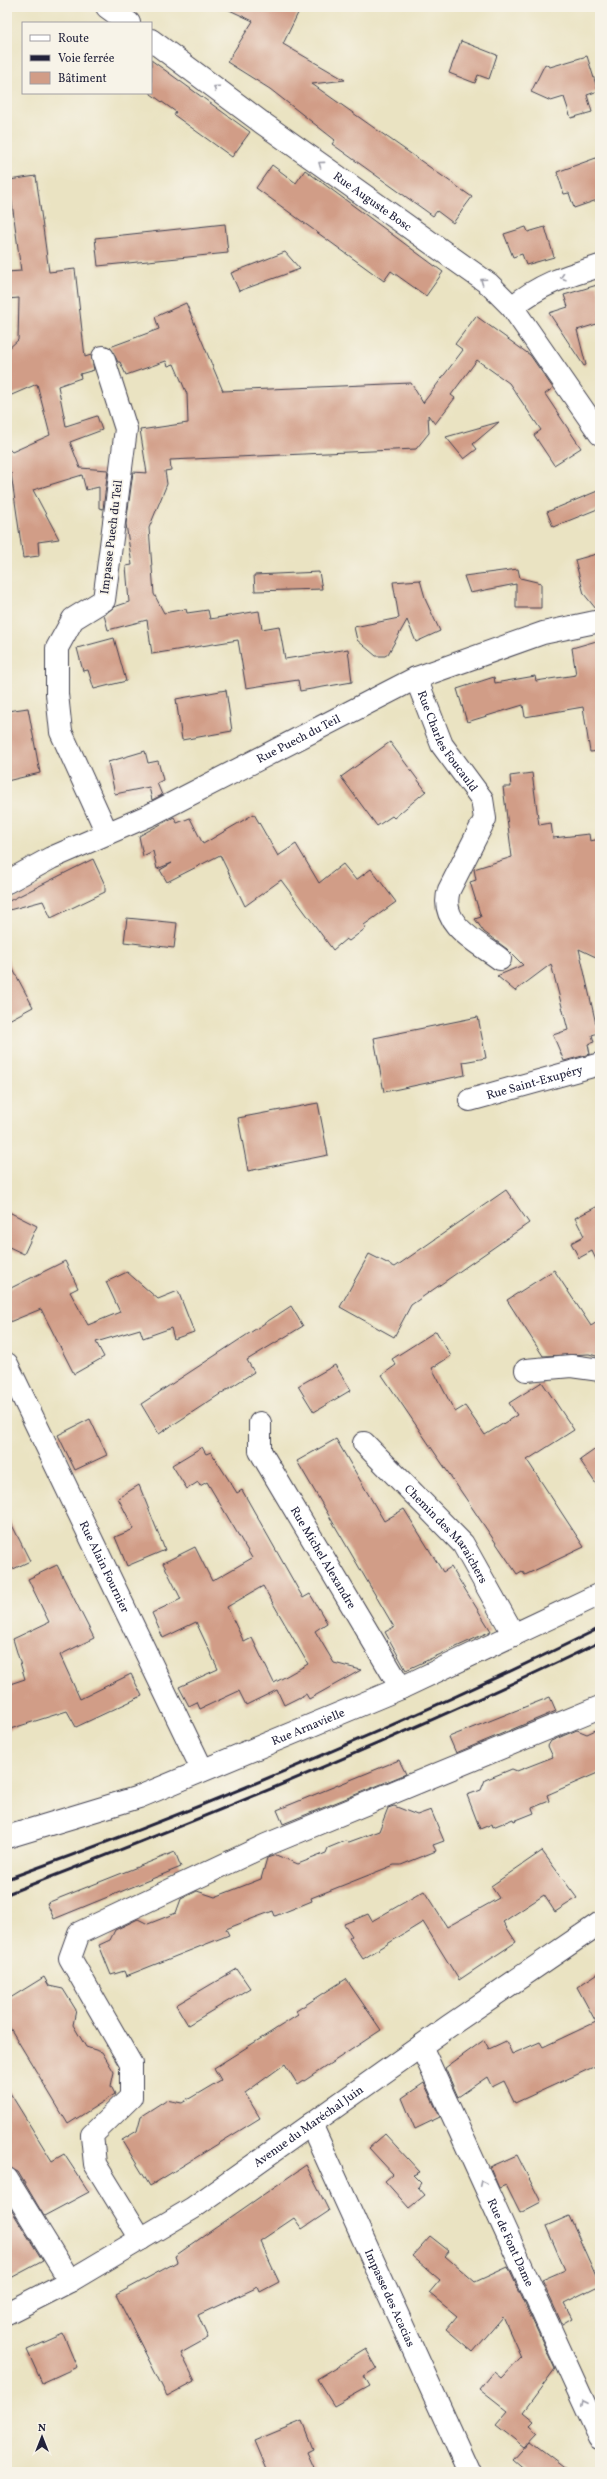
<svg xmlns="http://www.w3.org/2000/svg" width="607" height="2479" font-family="Vollkorn,serif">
<rect width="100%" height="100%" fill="#f7f3e8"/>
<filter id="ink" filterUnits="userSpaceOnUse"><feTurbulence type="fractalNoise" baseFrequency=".025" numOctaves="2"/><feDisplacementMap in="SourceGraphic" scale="8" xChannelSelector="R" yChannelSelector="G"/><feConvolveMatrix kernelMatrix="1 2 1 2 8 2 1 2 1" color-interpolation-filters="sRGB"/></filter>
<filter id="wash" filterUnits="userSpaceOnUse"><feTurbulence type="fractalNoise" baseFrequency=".012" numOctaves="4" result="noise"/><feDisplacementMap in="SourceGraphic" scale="16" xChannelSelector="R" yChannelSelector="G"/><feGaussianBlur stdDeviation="0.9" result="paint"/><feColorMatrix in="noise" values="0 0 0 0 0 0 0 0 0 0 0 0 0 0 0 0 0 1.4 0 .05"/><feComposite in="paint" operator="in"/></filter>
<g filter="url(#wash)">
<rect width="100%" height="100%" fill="#eae3c2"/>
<g id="blocks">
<g fill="#d19d87" fill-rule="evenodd">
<polygon points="223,7 301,7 283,44 345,80 312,84 472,197 453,223 437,211 433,216 332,144 335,140 270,89 227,62 253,21"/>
<polygon points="461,41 497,55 489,79 478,75 475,83 449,73"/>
<polygon points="587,56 598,91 587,95 592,112 571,118 564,97 551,101 531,92 545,64 550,67"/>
<polygon points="151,60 250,132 232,157 174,115 176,112 151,94"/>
<polygon points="596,158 600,169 600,199 574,208 569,193 564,194 557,172"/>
<polygon points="272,165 296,183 305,170 443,272 426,296 391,271 384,281 256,188"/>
<polygon points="36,176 49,272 75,269 85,357 91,355 94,370 80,374 81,378 58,386 66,426 97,416 102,430 70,442 80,468 108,470 103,509 99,508 99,487 86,490 82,475 33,490 59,539 38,542 39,556 23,558 11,473 7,474 7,447 12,452 50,435 37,384 7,397 7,350 18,340 19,298 7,299 7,272 21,271 9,180"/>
<polygon points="225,224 228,253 98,266 95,238"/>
<polygon points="526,227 528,232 545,227 554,257 526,265 522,254 513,257 504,234"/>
<polygon points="285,252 300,269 239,291 231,273"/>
<polygon points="597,285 600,297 600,323 577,330 586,365 584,366 549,313 568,307 564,295"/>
<polygon points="186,303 223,391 411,383 423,403 463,350 455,344 476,316 530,355 553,388 545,394 581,448 554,465 534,435 541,430 509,383 477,360 451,395 455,398 435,424 428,415 429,433 416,449 170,460 171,470 165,471 167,484 149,528 154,594 164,613 186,609 187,613 208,610 210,619 259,611 262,629 279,626 285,659 348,649 352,682 300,691 298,680 246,688 238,640 152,654 147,620 108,630 104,615 114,607 129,602 126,566 132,565 126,524 133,472 147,473 140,430 188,423 187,394 174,364 168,366 166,361 126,375 120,362 118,362 110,347 159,329 155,317"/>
<polygon points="499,422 473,444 477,449 464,459 446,437"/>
<polygon points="600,490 600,508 553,527 547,512"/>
<polygon points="600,553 600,609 596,609 584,594 575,560"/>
<polygon points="518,569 520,578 541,583 541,608 516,608 516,584 470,593 464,576"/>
<polygon points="319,572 322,589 255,591 254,575"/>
<polygon points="420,580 426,601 440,631 416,642 407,620 388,654 385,656 376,656 357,640 354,627 399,618 393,582"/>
<polygon points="114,638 126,681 94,689 88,670 83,671 77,648"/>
<polygon points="600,640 600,751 590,752 583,707 525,717 523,705 467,722 457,689 494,677 495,683 535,676 536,681 576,675 572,648"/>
<polygon points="226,690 232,731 182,740 176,699"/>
<polygon points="28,708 40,773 7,781 7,711"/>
<polygon points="390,742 426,791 394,818 392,816 377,826 341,777"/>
<polygon points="145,751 148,763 158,761 163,780 157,783 162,795 152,800 149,787 115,794 108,762"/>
<polygon points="532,773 539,825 551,823 553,838 589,834 590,841 600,839 600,959 579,949 598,1033 592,1035 594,1042 588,1044 590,1054 564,1061 553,1035 568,1030 551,964 515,991 497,976 523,965 507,949 484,932 475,919 481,917 470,882 476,880 474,869 512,857 503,787 511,787 510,776"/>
<polygon points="254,814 278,856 296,844 319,883 343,864 356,880 371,869 396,902 364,925 366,928 349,941 346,939 333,950 281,880 245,906 220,855 167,882 160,870 172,863 157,869 153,851 143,856 139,836 174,817 177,823 190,818 203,844"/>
<polygon points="93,859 105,885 105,892 51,918 43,901 9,910 7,902"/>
<polygon points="127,918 177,923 174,948 124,942"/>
<polygon points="7,958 33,1007 7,1021"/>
<polygon points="478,1017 486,1058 463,1062 465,1075 384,1092 374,1038"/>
<polygon points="318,1103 328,1155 248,1171 238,1118"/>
<polygon points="506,1190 529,1223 411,1305 394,1337 340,1307 369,1254 395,1267"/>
<polygon points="600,1205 600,1268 592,1251 579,1258 571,1243 584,1236 575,1218"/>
<polygon points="7,1211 37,1226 24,1254 7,1246 9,1241 7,1240"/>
<polygon points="65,1261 78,1288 70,1292 88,1325 120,1312 106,1282 127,1272 158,1299 178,1291 194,1332 174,1339 171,1328 143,1338 140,1329 96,1342 104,1357 74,1374 41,1309 7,1323 7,1290"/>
<polygon points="554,1270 591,1326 600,1320 600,1357 589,1354 543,1356 507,1300"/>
<polygon points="291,1306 303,1326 247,1360 254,1372 159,1434 141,1404"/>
<polygon points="436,1331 451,1356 432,1368 455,1412 465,1406 485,1435 517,1415 509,1403 542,1382 574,1430 527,1460 584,1547 525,1575 522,1571 517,1574 382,1375 396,1365 392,1359"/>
<polygon points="335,1365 351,1390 314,1412 298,1386"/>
<polygon points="90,1419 107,1455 75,1470 58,1435"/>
<polygon points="336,1439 384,1521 404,1509 443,1572 451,1567 491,1631 406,1670 385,1632 394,1627 297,1461"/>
<polygon points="600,1446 600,1490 580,1460"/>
<path d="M202,1447L206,1454L211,1452L237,1493L242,1490L303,1598L310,1594L326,1621L327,1623L315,1631L334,1663L361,1670L309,1699L306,1694L284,1705L277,1690L246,1705L239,1691L200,1709L197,1702L189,1706L179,1687L218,1669L196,1622L163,1638L152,1613L181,1599L163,1563L195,1547L212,1581L252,1558L207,1482L200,1486L198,1482L187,1489L172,1465ZM263,1586L308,1664L274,1683L252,1638L244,1642L227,1607Z"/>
<polygon points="139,1485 165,1550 127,1566 115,1537 134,1529 118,1498"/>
<polygon points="7,1515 30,1561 7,1572"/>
<polygon points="57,1565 94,1638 60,1655 80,1699 131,1674 142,1696 76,1727 67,1711 7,1730 7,1685 25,1679 13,1639 49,1622 28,1579"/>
<polygon points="550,1697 556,1711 456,1753 449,1737"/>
<polygon points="600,1728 600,1772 547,1795 549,1801 532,1808 534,1813 514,1821 513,1819 493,1827 492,1824 480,1829 467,1795 481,1790 485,1780 512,1769 517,1771 553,1757 548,1746 551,1741 577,1730 587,1734"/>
<polygon points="399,1760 406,1774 283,1824 277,1810"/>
<polygon points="394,1806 417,1815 431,1810 444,1841 433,1845 436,1851 401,1865 394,1865 311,1898 312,1901 275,1916 273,1911 254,1918 226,1929 229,1935 126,1976 124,1971 111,1975 99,1945 110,1940 115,1930 138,1919 148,1924 176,1913 181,1899 197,1891 215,1897 261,1879 267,1858 276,1855 298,1864 326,1853 328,1848 345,1841 349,1842 379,1831 388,1808"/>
<polygon points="542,1851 577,1898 555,1912 544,1895 503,1922 516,1942 459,1980 423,1922 363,1959 349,1938 352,1936 344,1924 368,1914 372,1921 424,1891 447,1927 499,1898 491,1886"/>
<polygon points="175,1852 181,1867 54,1919 47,1903"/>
<polygon points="237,1969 250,1988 188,2025 176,2005"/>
<polygon points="600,1972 600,2064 515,2103 504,2081 492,2087 487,2077 458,2097 445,2068 484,2040 489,2049 506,2041 512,2054 540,2042 543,2047 596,2022 577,1987"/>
<polygon points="44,1977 49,1986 63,1989 76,2010 73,2025 86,2047 102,2052 114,2072 111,2086 115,2094 68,2124 7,2023 7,2000"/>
<polygon points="346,1979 381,2030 298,2085 285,2064 245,2093 260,2118 150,2186 122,2140 137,2131 141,2116 166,2100 182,2103 221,2080 214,2068 298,2015 296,2011"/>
<polygon points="424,2083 440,2117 415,2129 402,2098"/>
<polygon points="7,2088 52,2161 64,2154 89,2192 44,2216 18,2172 7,2167"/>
<polygon points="385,2134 420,2172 413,2175 421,2183 418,2187 425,2195 409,2208 385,2181 393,2174 369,2148"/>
<polygon points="517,2155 541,2202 520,2213 506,2185 499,2188 490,2167"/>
<polygon points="306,2165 329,2211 302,2229 294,2218 260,2241 279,2282 260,2292 258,2287 198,2315 208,2338 181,2353 195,2381 167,2396 116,2295 177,2262 175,2256"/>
<polygon points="7,2203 43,2261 7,2280"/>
<polygon points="569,2216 600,2285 564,2303 572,2318 562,2324 542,2280 565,2270 546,2226"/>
<polygon points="430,2236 449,2251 445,2256 475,2282 508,2267 555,2369 523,2412 534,2421 530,2425 538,2432 524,2447 496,2425 508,2411 480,2389 494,2372 501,2378 521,2357 503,2317 473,2352 446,2329 457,2316 429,2293 440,2280 412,2256"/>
<polygon points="63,2334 77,2367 42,2383 27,2350"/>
<polygon points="366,2349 377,2368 364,2376 370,2386 334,2406 317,2379"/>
<polygon points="302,2421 313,2449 307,2452 316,2472 267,2472 254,2441"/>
<polygon points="530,2441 571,2472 527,2472 513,2460"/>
</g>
</g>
</g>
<g filter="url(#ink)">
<use href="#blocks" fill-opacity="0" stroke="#403f4f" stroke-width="1"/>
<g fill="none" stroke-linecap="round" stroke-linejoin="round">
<defs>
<g id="minor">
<polyline points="107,7 129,23"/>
<path id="s1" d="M151,40L261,122L489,284L512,307L600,434"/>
<path d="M512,307C542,283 564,277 600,266"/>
<polyline points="103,357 126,429 104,600 73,619 57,648 57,694 61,732 107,833"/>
<path id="s2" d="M416,678L442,745L482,799L485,819L449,890C438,924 477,942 500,959"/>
<path id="s3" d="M7,882L51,858L150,815L416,678L543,633L600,621"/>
<path id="s4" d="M470,1100L600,1064"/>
<path id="s5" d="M7,1364L202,1769"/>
<polyline points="526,1370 571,1366 600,1370"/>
<path id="s6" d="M260,1423V1451L401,1688"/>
<path id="s7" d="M364,1443L463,1544L514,1635"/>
<path id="s8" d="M7,1837L139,1797L401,1688L600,1594"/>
<path id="s9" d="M421,2046L600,2438"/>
<path id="s10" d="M311,2124L469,2472"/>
<polyline points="7,2179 70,2281"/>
<polyline points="141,2239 95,2164 92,2135 131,2097 131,2064 70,1958 79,1933 266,1845 600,1707"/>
<path id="s11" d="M7,2313L70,2281L193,2208L449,2026L600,1923"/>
</g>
</defs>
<use href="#minor" stroke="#403f4f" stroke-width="24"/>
<use href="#minor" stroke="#fff" stroke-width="22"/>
<g stroke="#22223b" stroke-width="3">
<path d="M7,1879C209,1806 407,1723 600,1628"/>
<path d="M7,1894C208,1817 406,1736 600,1642"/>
</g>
</g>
<defs><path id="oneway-chevron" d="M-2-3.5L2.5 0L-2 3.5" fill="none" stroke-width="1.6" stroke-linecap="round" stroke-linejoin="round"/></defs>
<g stroke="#9c9ca7">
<use href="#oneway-chevron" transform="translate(216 88) rotate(-143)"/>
<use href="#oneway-chevron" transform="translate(321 164) rotate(-144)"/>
<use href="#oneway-chevron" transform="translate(563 277) rotate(163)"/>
<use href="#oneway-chevron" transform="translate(483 281) rotate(-145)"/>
<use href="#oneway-chevron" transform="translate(483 2183) rotate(-115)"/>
<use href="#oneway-chevron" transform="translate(584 2403) rotate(-115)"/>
</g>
</g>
<g text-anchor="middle" stroke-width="3.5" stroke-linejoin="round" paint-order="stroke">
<g font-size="12" fill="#22223b" stroke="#f7f3e8">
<text dy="4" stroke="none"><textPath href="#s1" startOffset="274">Rue Auguste Bosc</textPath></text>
<text transform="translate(111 537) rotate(-83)" y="4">Impasse Puech du Teil</text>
<text dy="4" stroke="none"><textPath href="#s3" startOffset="325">Rue Puech du Teil</textPath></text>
<text dy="4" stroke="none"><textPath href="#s2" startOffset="71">Rue Charles Foucauld</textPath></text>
<text dy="4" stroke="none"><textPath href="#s4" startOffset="67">Rue Saint-Exupéry</textPath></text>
<text dy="4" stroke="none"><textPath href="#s7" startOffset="123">Chemin des Maraichers</textPath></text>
<text dy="4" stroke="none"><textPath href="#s6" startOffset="152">Rue Michel Alexandre</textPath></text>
<text dy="4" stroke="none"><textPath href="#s5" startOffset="225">Rue Alain Fournier</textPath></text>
<text dy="4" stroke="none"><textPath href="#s8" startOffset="321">Rue Arnavielle</textPath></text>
<text dy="4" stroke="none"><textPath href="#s11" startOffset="355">Avenue du Maréchal Juin</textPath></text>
<text dy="4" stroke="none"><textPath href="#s9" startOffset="216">Rue de Font Dame</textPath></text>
<text dy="4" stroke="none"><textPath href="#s10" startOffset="191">Impasse des Acacias</textPath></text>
</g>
</g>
<rect width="607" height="2479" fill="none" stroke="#f7f3e8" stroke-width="24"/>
<rect x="22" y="22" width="130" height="72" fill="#f7f3e8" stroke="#a29fa3"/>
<rect x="30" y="35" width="20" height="6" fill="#ffffff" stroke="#a29fa3"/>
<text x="58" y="42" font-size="12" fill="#22223b">Route</text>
<rect x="30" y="55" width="20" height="6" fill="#22223b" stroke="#a29fa3"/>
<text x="58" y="62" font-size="12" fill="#22223b">Voie ferrée</text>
<rect x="30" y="72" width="20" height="12" fill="#d19d87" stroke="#a29fa3"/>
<text x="58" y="82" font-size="12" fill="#22223b">Bâtiment</text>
<g transform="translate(42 2437)" stroke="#f7f3e8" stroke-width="3" paint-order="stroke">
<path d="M0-3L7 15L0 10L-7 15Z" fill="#22223b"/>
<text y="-6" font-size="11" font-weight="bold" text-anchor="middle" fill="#22223b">N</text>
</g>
</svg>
